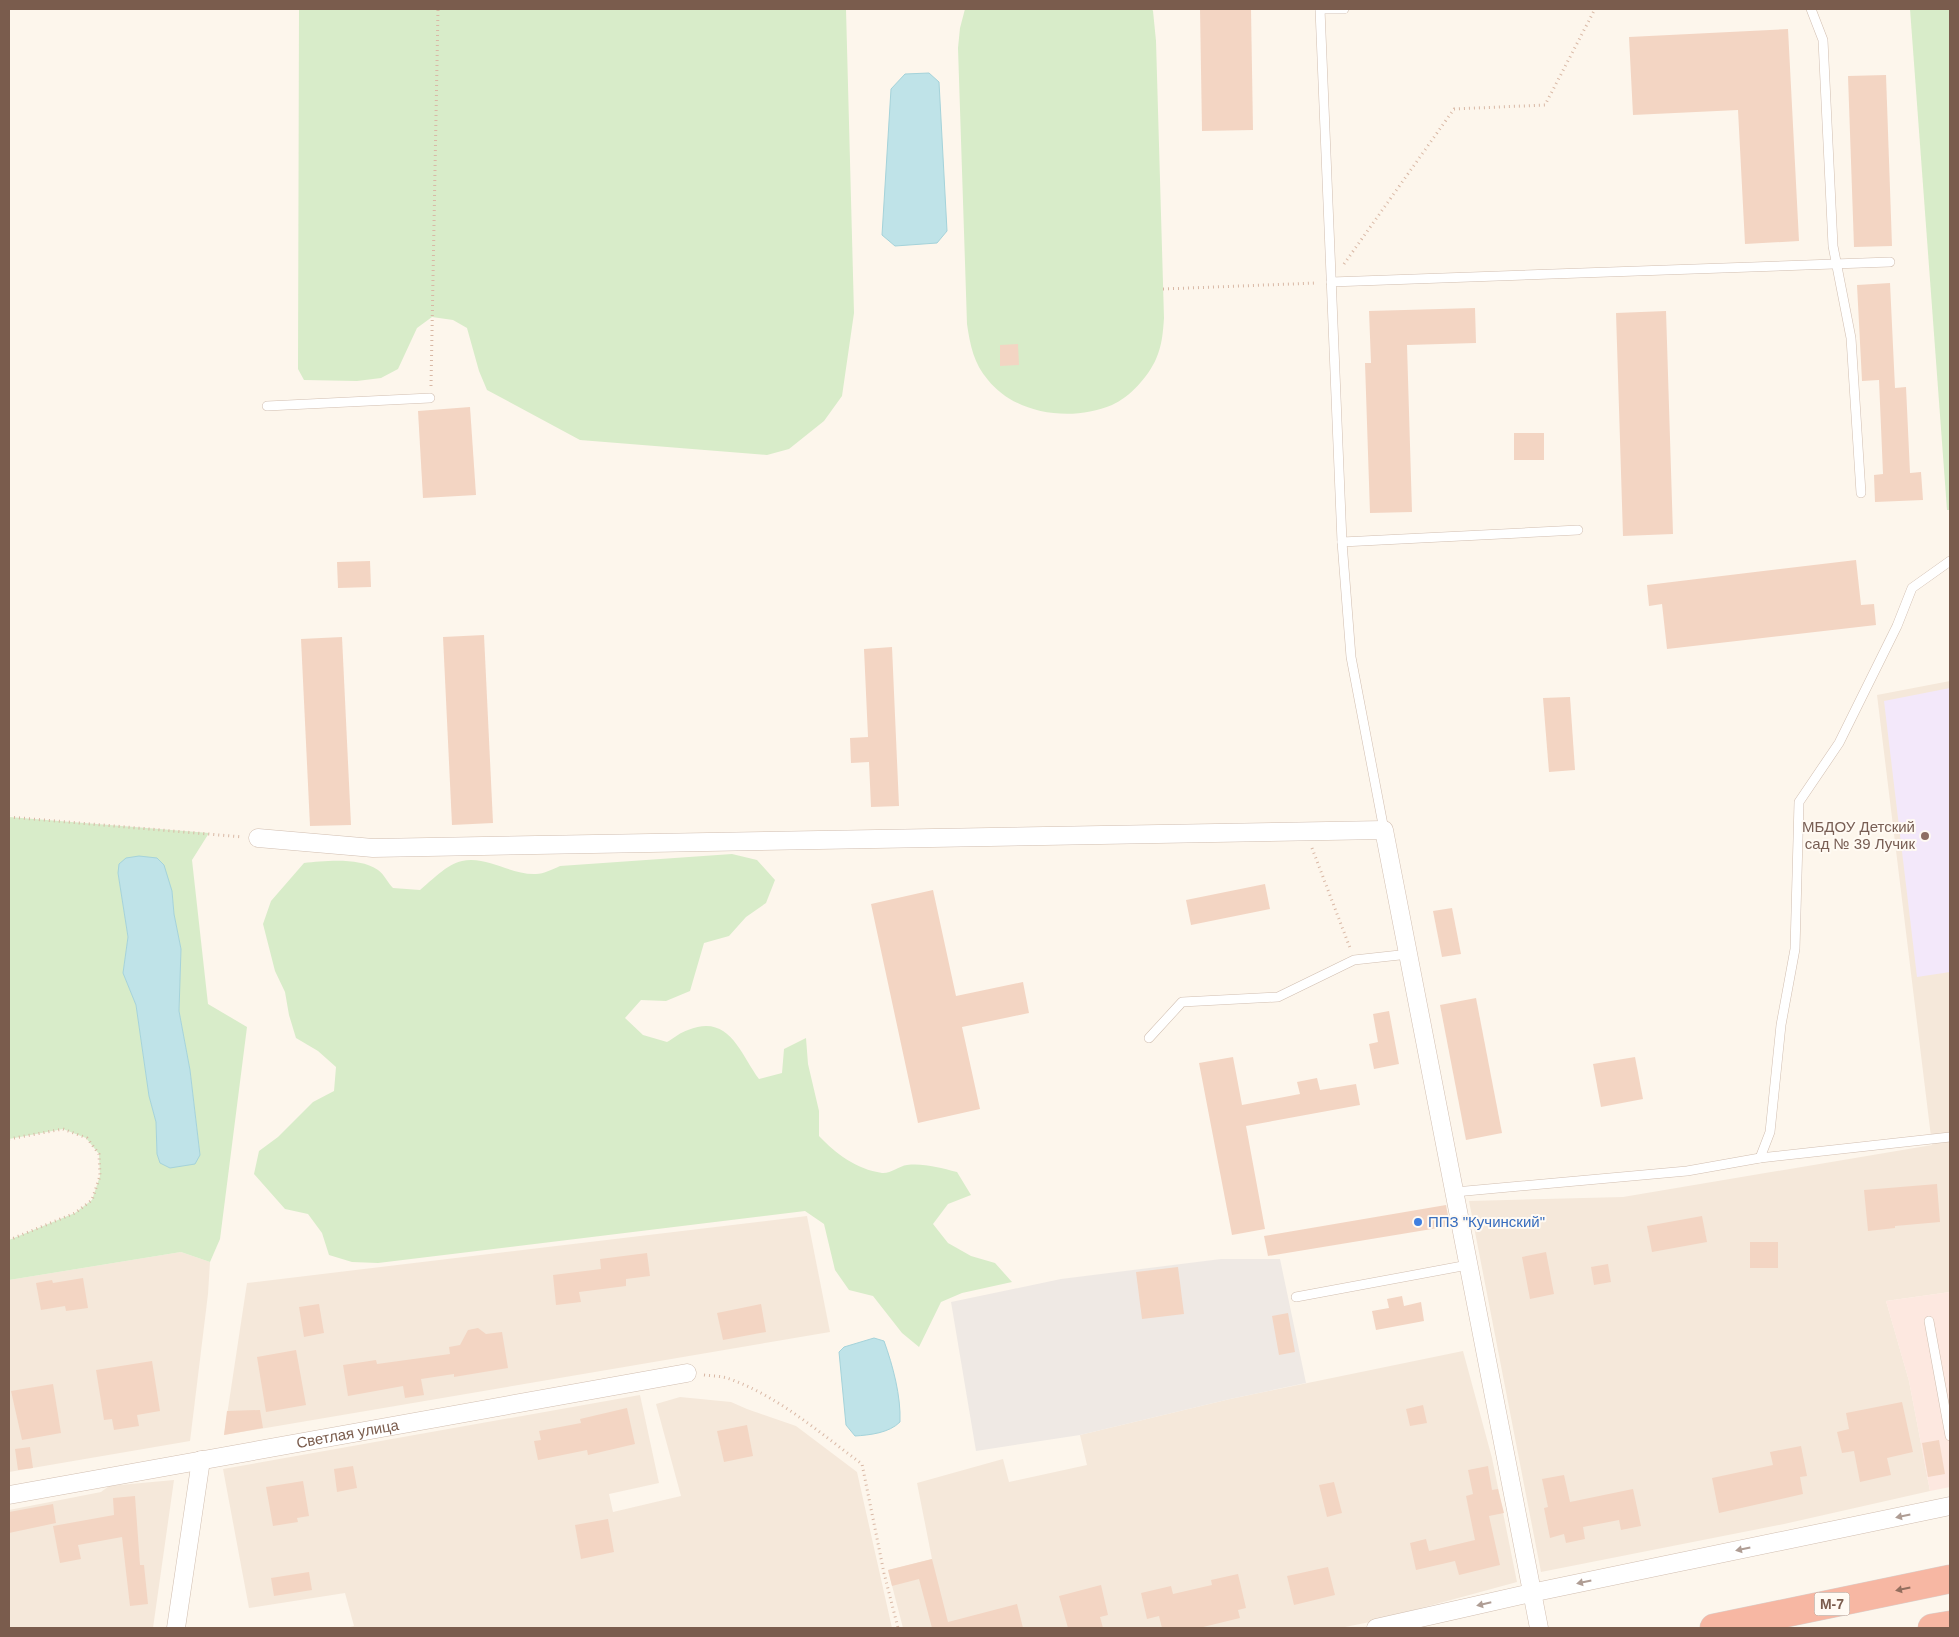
<svg xmlns="http://www.w3.org/2000/svg" width="1959" height="1637" font-family="Helvetica,sans-serif">
<rect width="100%" height="100%" fill="#fdf6ec"/>
<g fill="#f5e8da">
<polygon points="1950,681 1950,1292 1886,1301 1909,1381 1930,1491 1784,1524 1541,1572 1469,1201 1623,1197 1932,1145 1877,695"/>
<polygon points="807,1216 830,1332 224,1435 247,1283"/>
<polygon points="181,1252 210,1262 208,1294 190,1441 9,1472 9,1280"/>
<polygon points="1463,1351 1492,1458 1517,1582 1370,1622 1340,1628 903,1628 888,1570 932,1559 917,1483 1003,1459 1009,1482 1087,1465 1080,1435 1230,1399"/>
<polygon points="640,1395 659,1483 609,1494 613,1512 681,1496 656,1404 680,1397 731,1402 747,1409 796,1426 857,1472 892,1628 346,1628 354,1626 345,1593 249,1608 223,1469"/>
<polygon points="174,1480 153,1628 9,1628 9,1510 101,1492 109,1486"/>
</g>
<polygon fill="#fde8e0" points="1950,1292 1950,1487 1930,1491 1909,1381 1886,1301"/>
<polygon fill="#efe9e4" points="1221,1259 1280,1259 1306,1383 1230,1399 1080,1435 976,1451 951,1302 1061,1279"/>
<polygon fill="#f3e8fa" points="1950,688 1950,972 1917,977 1884,701"/>
<g fill="#d8ecc9" fill-rule="evenodd">
<polygon points="299,9 846,9 854,313 842,396 824,421 789,449 767,455 580,440 487,390 479,371 467,328 453,320 432,317 417,328 398,369 381,378 357,381 304,380 298,369"/>
<path d="M965,9H1152L1153,11L1156,41L1164,318C1163,332 1162,346 1156,359C1148,377 1130,397 1112,405C1072,422 1016,415 988,380C974,364 970,345 967,324L958,48L960,28Z"/>
<polygon points="1910,9 1950,9 1950,510 1947,510"/>
<path d="M9,817L209,833L192,860L208,1004L247,1027L220,1239L210,1262L181,1252L9,1280V1240L75,1213L92,1200L100,1176L99,1154L86,1138L63,1129L9,1139ZM118,873L172,891L174,914L181,949L179,1011L190,1070L200,1155L160,1163L157,1154L156,1122L149,1096L136,1005L123,973L128,937Z"/>
<path d="M732,854L757,860L775,880L766,903L746,917L729,936L704,943L690,991L666,1001L641,1000L625,1018L643,1035L667,1042C674,1038 681,1032 688,1030C729,1013 740,1053 759,1079L782,1073L784,1049L806,1038L808,1064L819,1111V1136C836,1154 856,1169 882,1173C890,1174 899,1166 907,1165C924,1163 940,1168 957,1172L971,1195L948,1204L933,1224L948,1243L971,1256L995,1263L1012,1282L962,1293L941,1302L919,1347L902,1333L873,1296L849,1290L835,1270L824,1224L805,1211L378,1263L352,1262L329,1255L322,1233L308,1214L285,1209L254,1174L259,1151L278,1137L313,1102L334,1091L336,1067L318,1051L296,1038L289,1015L285,992L275,971L263,924L271,901L304,863C325,861 359,857 378,870C384,874 388,883 393,888L420,890C431,881 447,864 462,861C487,856 509,874 534,874C542,875 553,869 560,866Z"/>
</g>
<g fill="#bfe3e8" stroke="#a5d3da">
<polygon points="929,73 939,82 947,231 937,243 895,246 882,235 891,89 905,74"/>
<polygon points="139,856 157,858 164,865 172,891 174,914 181,949 179,1011 190,1070 200,1155 195,1164 170,1168 160,1163 157,1154 156,1122 149,1096 136,1005 123,973 128,937 118,873 119,864 126,858"/>
<path d="M874,1338L884,1341C893,1366 901,1396 900,1422C889,1433 870,1435 855,1436L846,1425L839,1352L844,1347Z"/>
</g>
<g fill="#f3d5c3">
<polygon points="1200,9 1251,9 1253,130 1202,131"/>
<polygon points="1788,29 1799,241 1745,244 1738,110 1633,115 1629,37"/>
<polygon points="1886,75 1892,246 1854,247 1848,76"/>
<polygon points="1890,283 1895,388 1906,387 1910,473 1921,472 1923,500 1875,502 1874,475 1883,474 1879,380 1862,381 1857,285"/>
<polygon points="1475,308 1476,343 1407,345 1412,512 1370,513 1365,363 1371,363 1369,311"/>
<polygon points="1666,311 1673,534 1623,536 1616,313"/>
<polygon points="1018,344 1019,365 1000,366 1000,345"/>
<polygon points="470,407 476,495 423,498 418,411"/>
<rect x="1514" y="433" width="30" height="27"/>
<polygon points="1856,560 1861,605 1874,604 1876,625 1667,649 1662,604 1649,606 1647,585"/>
<polygon points="370,561 371,587 338,588 337,562"/>
<polygon points="484,635 493,823 452,825 443,637"/>
<polygon points="342,637 351,825 310,826 301,639"/>
<polygon points="892,647 899,806 871,807 869,762 851,763 850,738 868,737 864,649"/>
<polygon points="1570,697 1575,770 1549,772 1543,698"/>
<polygon points="1265,884 1270,909 1191,925 1186,900"/>
<polygon points="933,890 956,996 1023,982 1029,1013 962,1027 980,1109 918,1123 871,904"/>
<polygon points="1452,908 1461,954 1442,957 1433,911"/>
<polygon points="1476,998 1502,1133 1466,1140 1440,1005"/>
<polygon points="1389,1011 1399,1064 1374,1069 1369,1044 1378,1042 1373,1014"/>
<polygon points="1233,1057 1242,1105 1300,1094 1297,1082 1317,1078 1320,1090 1356,1084 1360,1105 1246,1126 1265,1229 1232,1235 1199,1063"/>
<polygon points="1635,1057 1643,1099 1601,1107 1593,1064"/>
<polygon points="1937,1184 1940,1222 1895,1226 1895,1228 1868,1231 1864,1190"/>
<polygon points="1446,1205 1450,1226 1268,1256 1264,1236"/>
<polygon points="1702,1216 1707,1242 1652,1252 1647,1226"/>
<rect x="1750" y="1242" width="28" height="26"/>
<polygon points="1546,1252 1554,1294 1530,1299 1522,1257"/>
<polygon points="647,1253 650,1276 626,1279 626,1286 579,1292 581,1302 556,1305 553,1275 601,1269 600,1259"/>
<polygon points="1608,1264 1611,1282 1594,1285 1591,1267"/>
<polygon points="1178,1267 1184,1314 1142,1319 1136,1272"/>
<polygon points="83,1278 88,1308 66,1311 65,1306 41,1310 36,1283 52,1280 53,1283"/>
<polygon points="1402,1296 1404,1306 1421,1302 1424,1321 1376,1330 1372,1311 1389,1308 1387,1299"/>
<polygon points="319,1304 324,1333 304,1337 299,1307"/>
<polygon points="761,1304 766,1332 723,1340 717,1313"/>
<polygon points="1288,1313 1295,1352 1279,1355 1272,1316"/>
<polygon points="478,1328 486,1334 502,1332 508,1368 454,1377 454,1374 421,1379 424,1395 405,1398 403,1386 348,1396 343,1365 376,1360 377,1364 450,1354 449,1347 460,1345 468,1330"/>
<polygon points="296,1350 306,1405 266,1412 257,1357"/>
<polygon points="152,1361 160,1411 137,1415 139,1426 114,1430 112,1419 104,1420 96,1370"/>
<polygon points="53,1384 61,1433 22,1440 11,1391"/>
<polygon points="1902,1402 1913,1452 1887,1458 1891,1475 1860,1482 1854,1451 1842,1453 1837,1432 1849,1429 1846,1413"/>
<polygon points="1423,1405 1427,1423 1410,1426 1406,1409"/>
<polygon points="627,1408 635,1444 588,1455 587,1450 538,1460 534,1441 541,1440 539,1431 581,1423 580,1419"/>
<polygon points="260,1410 263,1428 224,1435 227,1411"/>
<polygon points="747,1425 753,1456 724,1462 717,1431"/>
<polygon points="1939,1440 1945,1474 1928,1477 1922,1443"/>
<polygon points="1801,1446 1807,1476 1800,1477 1803,1494 1719,1513 1712,1478 1773,1465 1770,1452"/>
<polygon points="30,1447 33,1468 18,1470 15,1449"/>
<polygon points="353,1466 357,1488 337,1492 334,1469"/>
<polygon points="1488,1466 1492,1490 1498,1489 1504,1513 1489,1516 1500,1565 1459,1575 1455,1561 1416,1570 1410,1543 1426,1539 1429,1551 1475,1540 1466,1496 1473,1494 1468,1470"/>
<polygon points="1564,1475 1570,1502 1633,1489 1641,1526 1621,1530 1619,1520 1583,1527 1585,1539 1566,1543 1564,1534 1550,1538 1544,1508 1548,1507 1542,1479"/>
<polygon points="303,1481 309,1516 297,1518 298,1522 273,1526 266,1487"/>
<polygon points="1334,1482 1342,1513 1327,1517 1319,1485"/>
<polygon points="135,1496 140,1565 144,1565 148,1604 130,1606 122,1537 78,1545 81,1559 60,1563 53,1526 114,1515 113,1498"/>
<polygon points="53,1504 56,1523 9,1533 9,1512"/>
<polygon points="608,1519 614,1552 581,1559 575,1525"/>
<polygon points="932,1559 948,1622 1017,1604 1023,1628 932,1628 919,1579 892,1586 888,1570"/>
<polygon points="1328,1567 1335,1595 1294,1605 1287,1576"/>
<polygon points="309,1572 312,1590 274,1596 271,1578"/>
<polygon points="1238,1574 1246,1608 1238,1610 1240,1618 1199,1628 1162,1628 1159,1616 1147,1619 1141,1593 1171,1586 1173,1594 1212,1585 1211,1580"/>
<polygon points="1101,1585 1108,1615 1100,1617 1103,1628 1068,1628 1059,1596"/>
</g>
<g fill="none" stroke-linecap="round" stroke-linejoin="round">
<defs>
<g id="lane">
<polyline points="1320,9 1342,542 1351,657 1384,830"/>
<polyline points="1320,9 1344,9"/>
<polyline points="1811,9 1823,40 1833,246 1851,338 1861,493"/>
<polyline points="1331,282 1890,262"/>
<polyline points="267,406 430,398"/>
<polyline points="1342,542 1578,530"/>
<polyline points="1149,1038 1182,1002 1278,997 1354,960 1409,954"/>
<polyline points="1760,1158 1770,1132 1781,1025 1795,949 1799,802 1839,743 1897,626 1912,588 1950,561"/>
<polyline points="1455,1192 1687,1171 1760,1158 1950,1137"/>
<polyline points="1296,1297 1468,1265"/>
<polyline points="1929,1321 1950,1436"/>
</g>
<g id="street">
<polyline points="258,838 373,848 1384,830 1539,1628"/>
<path id="s1" d="M9,1495L687,1373"/>
<polyline points="176,1628 201,1460"/>
<polyline points="1376,1628 1531,1593 1950,1506"/>
</g>
<g id="highway">
<polyline points="1714,1628 1950,1579"/>
<polyline points="1932,1628 1950,1625"/>
</g>
</defs>
<use href="#lane" stroke="#d1beb0" stroke-width="10"/>
<use href="#street" stroke="#d1beb0" stroke-width="19"/>
<use href="#highway" stroke="#dad1cd" stroke-width="29"/>
<g stroke="#d9b8a5" stroke-width="3" stroke-dasharray="1 4" stroke-linecap="butt">
<polyline points="1344,264 1454,109 1545,105 1595,9"/>
<polyline points="1163,289 1317,283"/>
<polyline points="431,386 438,9"/>
<polyline points="9,817 243,837"/>
<polyline points="1312,848 1350,948"/>
<polyline points="9,1139 63,1129 87,1138 99,1154 100,1176 92,1200 75,1213 9,1240"/>
<path d="M704,1375C712,1376 720,1376 727,1378C777,1395 820,1433 862,1464L884,1573L898,1628"/>
</g>
<use href="#lane" stroke="#fff" stroke-width="9"/>
<use href="#street" stroke="#fff" stroke-width="18"/>
<use href="#highway" stroke="#f7b7a3" stroke-width="28"/>
</g>
<defs><path id="oneway-solid" d="M-6-.8H1V-3.2L6.5 0L1 3.2V.8H-6Z" transform="scale(1.25)"/></defs>
<g fill="#af9d94">
<use href="#oneway-solid" transform="translate(1903 1516) rotate(168)"/>
<use href="#oneway-solid" transform="translate(1743 1549) rotate(168)"/>
<use href="#oneway-solid" transform="translate(1584 1582) rotate(168)"/>
<use href="#oneway-solid" transform="translate(1484 1604) rotate(167)"/>
</g>
<use fill="#936e5e" href="#oneway-solid" transform="translate(1903 1589) rotate(168)"/>
<circle fill="#8d6e63" stroke="#fffaf3" stroke-width="2" cx="1925" cy="836" r="5"/>
<circle fill="#3f7fe0" stroke="#fffaf3" stroke-width="2" cx="1418" cy="1222" r="5"/>
<g text-anchor="middle" stroke-width="4" stroke-linejoin="round" paint-order="stroke">
<rect fill="#fffaf3" stroke="#a28b7f" stroke-width="1" x="1814.5" y="1592.5" width="35" height="23" rx="4"/>
<g font-size="14" font-weight="bold" fill="#7a5c4d">
<text x="1832" y="1609">М-7</text>
</g>
<g font-size="15" fill="#785e54" stroke="#fffaf3" text-anchor="end">
<text x="1915" y="832">МБДОУ Детский<tspan x="1915" dy="17">сад № 39 Лучик</tspan></text>
</g>
<g font-size="15" fill="#366cbe" stroke="#fffaf3" text-anchor="start">
<text x="1428" y="1227">ППЗ "Кучинский"</text>
</g>
<g font-size="15" fill="#7a5c4d" stroke="#fffaf3">
<text dy="5" stroke="none"><textPath href="#s1" startOffset="344">Светлая улица</textPath></text>
</g>
</g>
<rect width="1959" height="1637" fill="none" stroke="#7a5c4d" stroke-width="20"/>
</svg>
